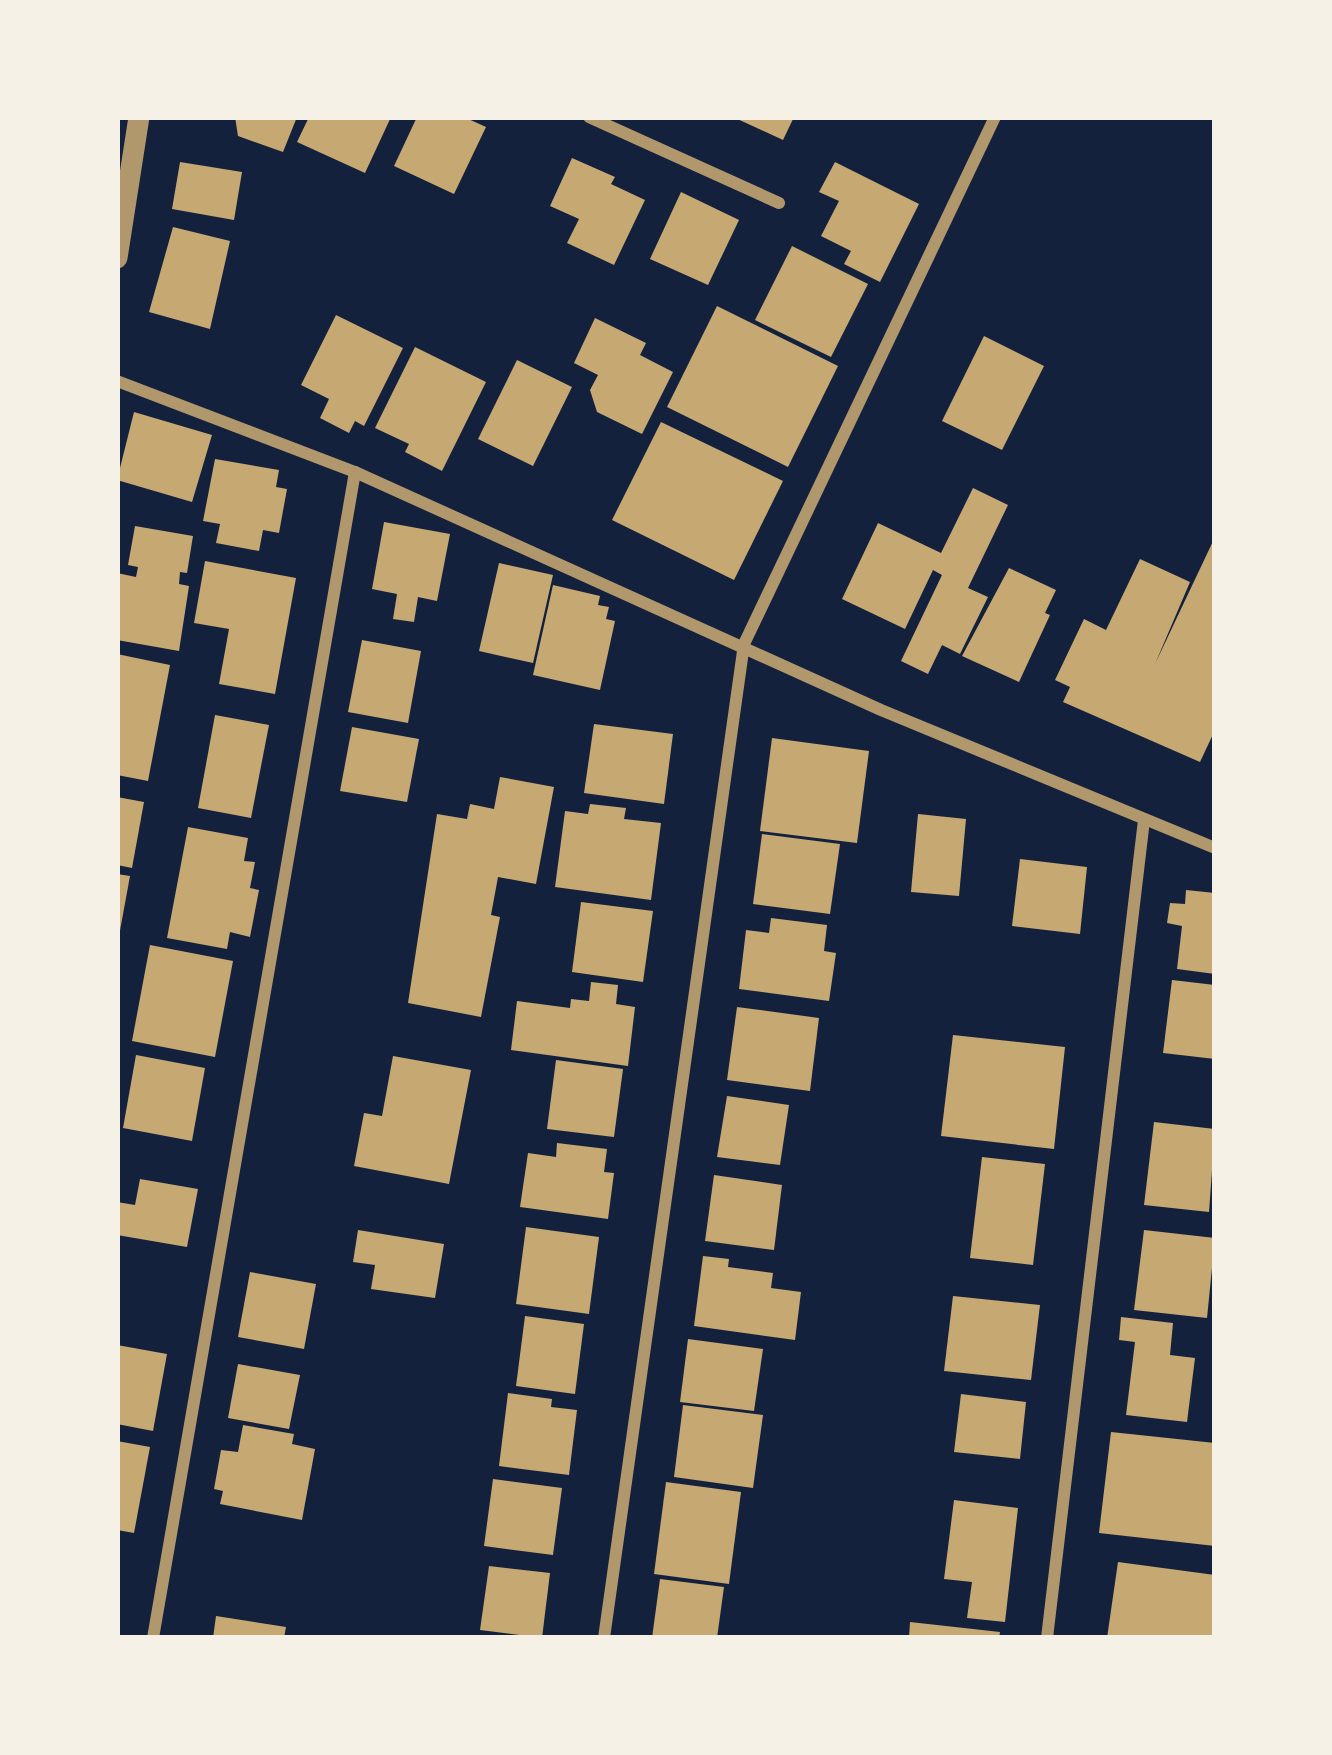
<svg xmlns="http://www.w3.org/2000/svg" width="1332" height="1755" font-family="'Fira Sans',sans-serif">
<rect width="100%" height="100%" fill="#14213d"/>
<g fill="#c6a872">
<polygon points="235,117 297,117 283,152 238,136"/>
<polygon points="309,117 391,117 365,173 297,142"/>
<polygon points="417,117 464,117 486,127 454,194 394,166"/>
<polygon points="733,117 794,117 783,140"/>
<polygon points="572,158 615,177 611,184 645,200 614,265 567,243 579,219 550,206"/>
<polygon points="180,162 242,172 234,220 172,209"/>
<polygon points="835,162 919,204 880,282 844,264 851,251 821,236 839,201 819,192"/>
<polygon points="681,192 739,220 708,285 650,259"/>
<polygon points="173,227 230,241 210,329 149,312"/>
<polygon points="792,246 868,284 831,357 755,320"/>
<polygon points="717,306 838,366 788,467 667,407"/>
<polygon points="336,315 403,348 364,426 355,421 349,433 320,418 329,399 301,385"/>
<polygon points="595,318 646,343 640,355 673,372 642,434 597,412 590,390 598,375 574,363"/>
<polygon points="984,336 1044,366 1002,450 942,421"/>
<polygon points="415,347 486,382 442,471 405,452 409,444 375,428"/>
<polygon points="517,360 572,387 533,466 478,439"/>
<polygon points="134,412 212,435 192,502 117,480"/>
<polygon points="661,422 783,481 734,580 612,520"/>
<polygon points="215,459 279,470 276,487 287,489 279,533 263,530 259,551 216,543 220,524 203,521"/>
<polygon points="973,488 1008,505 968,588 988,597 960,654 942,645 928,674 901,661 942,575 933,570 905,629 842,599 878,523 941,553"/>
<polygon points="384,522 450,534 437,601 418,597 414,622 393,619 397,594 372,589"/>
<polygon points="135,526 193,536 187,573 180,572 179,584 189,586 179,651 117,640 117,573 136,577 138,567 128,565"/>
<polygon points="1215,537 1215,730 1200,762 1063,702 1070,687 1055,680 1084,619 1106,630 1140,559 1190,582 1155,664"/>
<polygon points="205,561 296,578 275,694 219,684 229,629 194,623"/>
<polygon points="499,563 553,575 533,663 479,651"/>
<polygon points="1009,568 1056,590 1045,613 1050,615 1019,682 962,656"/>
<polygon points="553,585 600,596 598,605 609,607 606,619 615,621 600,690 533,675"/>
<polygon points="362,640 421,651 408,723 348,712"/>
<polygon points="117,654 170,665 148,781 117,775"/>
<polygon points="215,715 269,725 251,818 198,808"/>
<polygon points="594,724 673,734 664,804 584,793"/>
<polygon points="352,727 419,739 407,802 340,791"/>
<polygon points="772,738 869,751 857,843 760,831"/>
<polygon points="500,777 554,787 536,884 498,877 491,915 500,917 481,1017 408,1003 437,814 467,819 470,804 494,809"/>
<polygon points="117,797 144,802 132,868 117,865"/>
<polygon points="590,804 626,808 624,819 661,823 651,900 555,887 565,811 588,814"/>
<polygon points="918,814 966,819 959,896 911,892"/>
<polygon points="188,827 248,838 244,861 255,862 250,888 259,890 250,937 230,932 227,949 167,938"/>
<polygon points="762,834 840,844 830,914 753,904"/>
<polygon points="1020,859 1087,867 1080,934 1012,926"/>
<polygon points="117,874 130,876 119,936 117,936"/>
<polygon points="1186,890 1215,893 1215,974 1177,969 1182,926 1167,923 1170,903 1185,904"/>
<polygon points="581,902 653,911 643,982 572,972"/>
<polygon points="771,918 827,925 824,951 836,953 829,1001 739,989 746,930 769,933"/>
<polygon points="150,945 233,961 215,1057 132,1041"/>
<polygon points="1172,980 1215,985 1215,1059 1163,1053"/>
<polygon points="591,982 618,985 616,1004 635,1007 628,1066 511,1050 517,1001 570,1008 571,999 589,1001"/>
<polygon points="737,1007 819,1018 810,1091 727,1080"/>
<polygon points="953,1035 1065,1047 1054,1149 941,1136"/>
<polygon points="136,1055 205,1068 192,1141 123,1128"/>
<polygon points="393,1056 471,1070 449,1184 354,1166 364,1113 382,1116"/>
<polygon points="556,1060 623,1069 614,1137 547,1129"/>
<polygon points="727,1096 789,1105 780,1165 717,1157"/>
<polygon points="1154,1122 1215,1129 1209,1212 1144,1205"/>
<polygon points="557,1143 607,1149 604,1172 614,1173 608,1219 520,1207 528,1153 556,1157"/>
<polygon points="982,1157 1045,1164 1033,1265 970,1258"/>
<polygon points="714,1175 782,1185 774,1250 705,1241"/>
<polygon points="140,1179 198,1189 187,1247 117,1235 117,1202 135,1205"/>
<polygon points="526,1227 599,1237 589,1314 516,1304"/>
<polygon points="358,1230 444,1244 435,1298 371,1289 375,1265 353,1262"/>
<polygon points="1144,1230 1215,1238 1207,1318 1134,1310"/>
<polygon points="703,1256 729,1259 728,1267 773,1273 771,1288 801,1292 795,1340 694,1326"/>
<polygon points="250,1272 316,1284 304,1349 238,1337"/>
<polygon points="953,1296 1040,1305 1031,1380 944,1371"/>
<polygon points="525,1316 584,1324 575,1394 516,1386"/>
<polygon points="1121,1317 1173,1323 1170,1355 1195,1358 1187,1422 1126,1415 1135,1342 1119,1340"/>
<polygon points="688,1339 763,1349 754,1411 680,1402"/>
<polygon points="117,1345 167,1354 153,1431 117,1424"/>
<polygon points="238,1364 300,1375 289,1429 228,1418"/>
<polygon points="508,1393 552,1399 551,1407 577,1410 569,1475 499,1466"/>
<polygon points="961,1394 1026,1402 1020,1459 954,1452"/>
<polygon points="683,1405 763,1415 753,1488 674,1477"/>
<polygon points="243,1425 294,1434 292,1444 315,1449 302,1520 220,1504 223,1491 214,1489 221,1450 238,1452"/>
<polygon points="1111,1432 1215,1443 1215,1546 1099,1533"/>
<polygon points="117,1441 150,1447 134,1533 117,1530"/>
<polygon points="493,1479 562,1488 553,1555 484,1546"/>
<polygon points="666,1482 741,1492 729,1584 654,1574"/>
<polygon points="954,1500 1018,1508 1005,1622 967,1618 972,1582 944,1579"/>
<polygon points="1118,1562 1215,1575 1215,1638 1107,1638"/>
<polygon points="489,1566 550,1573 542,1638 480,1630"/>
<polygon points="660,1579 724,1587 717,1638 652,1638"/>
<polygon points="216,1616 286,1627 284,1638 213,1638"/>
<polygon points="910,1622 1000,1632 999,1638 909,1638"/>
</g>
<g fill="none" stroke-linecap="round" stroke-linejoin="round">
<g stroke="#b1986c" stroke-width="12">
<polyline points="589,117 779,203"/>
<polyline points="117,381 355,472 881,710 1215,848"/>
<polyline points="153,1638 355,472"/>
<polyline points="604,1638 744,644 995,117"/>
<polyline points="1047,1638 1144,820"/>
</g>
<polyline stroke="#b1986c" stroke-width="21" points="117,258 139,117"/>
</g>
<rect width="1332" height="1755" fill="none" stroke="#f6f1e7" stroke-width="240"/>
</svg>
